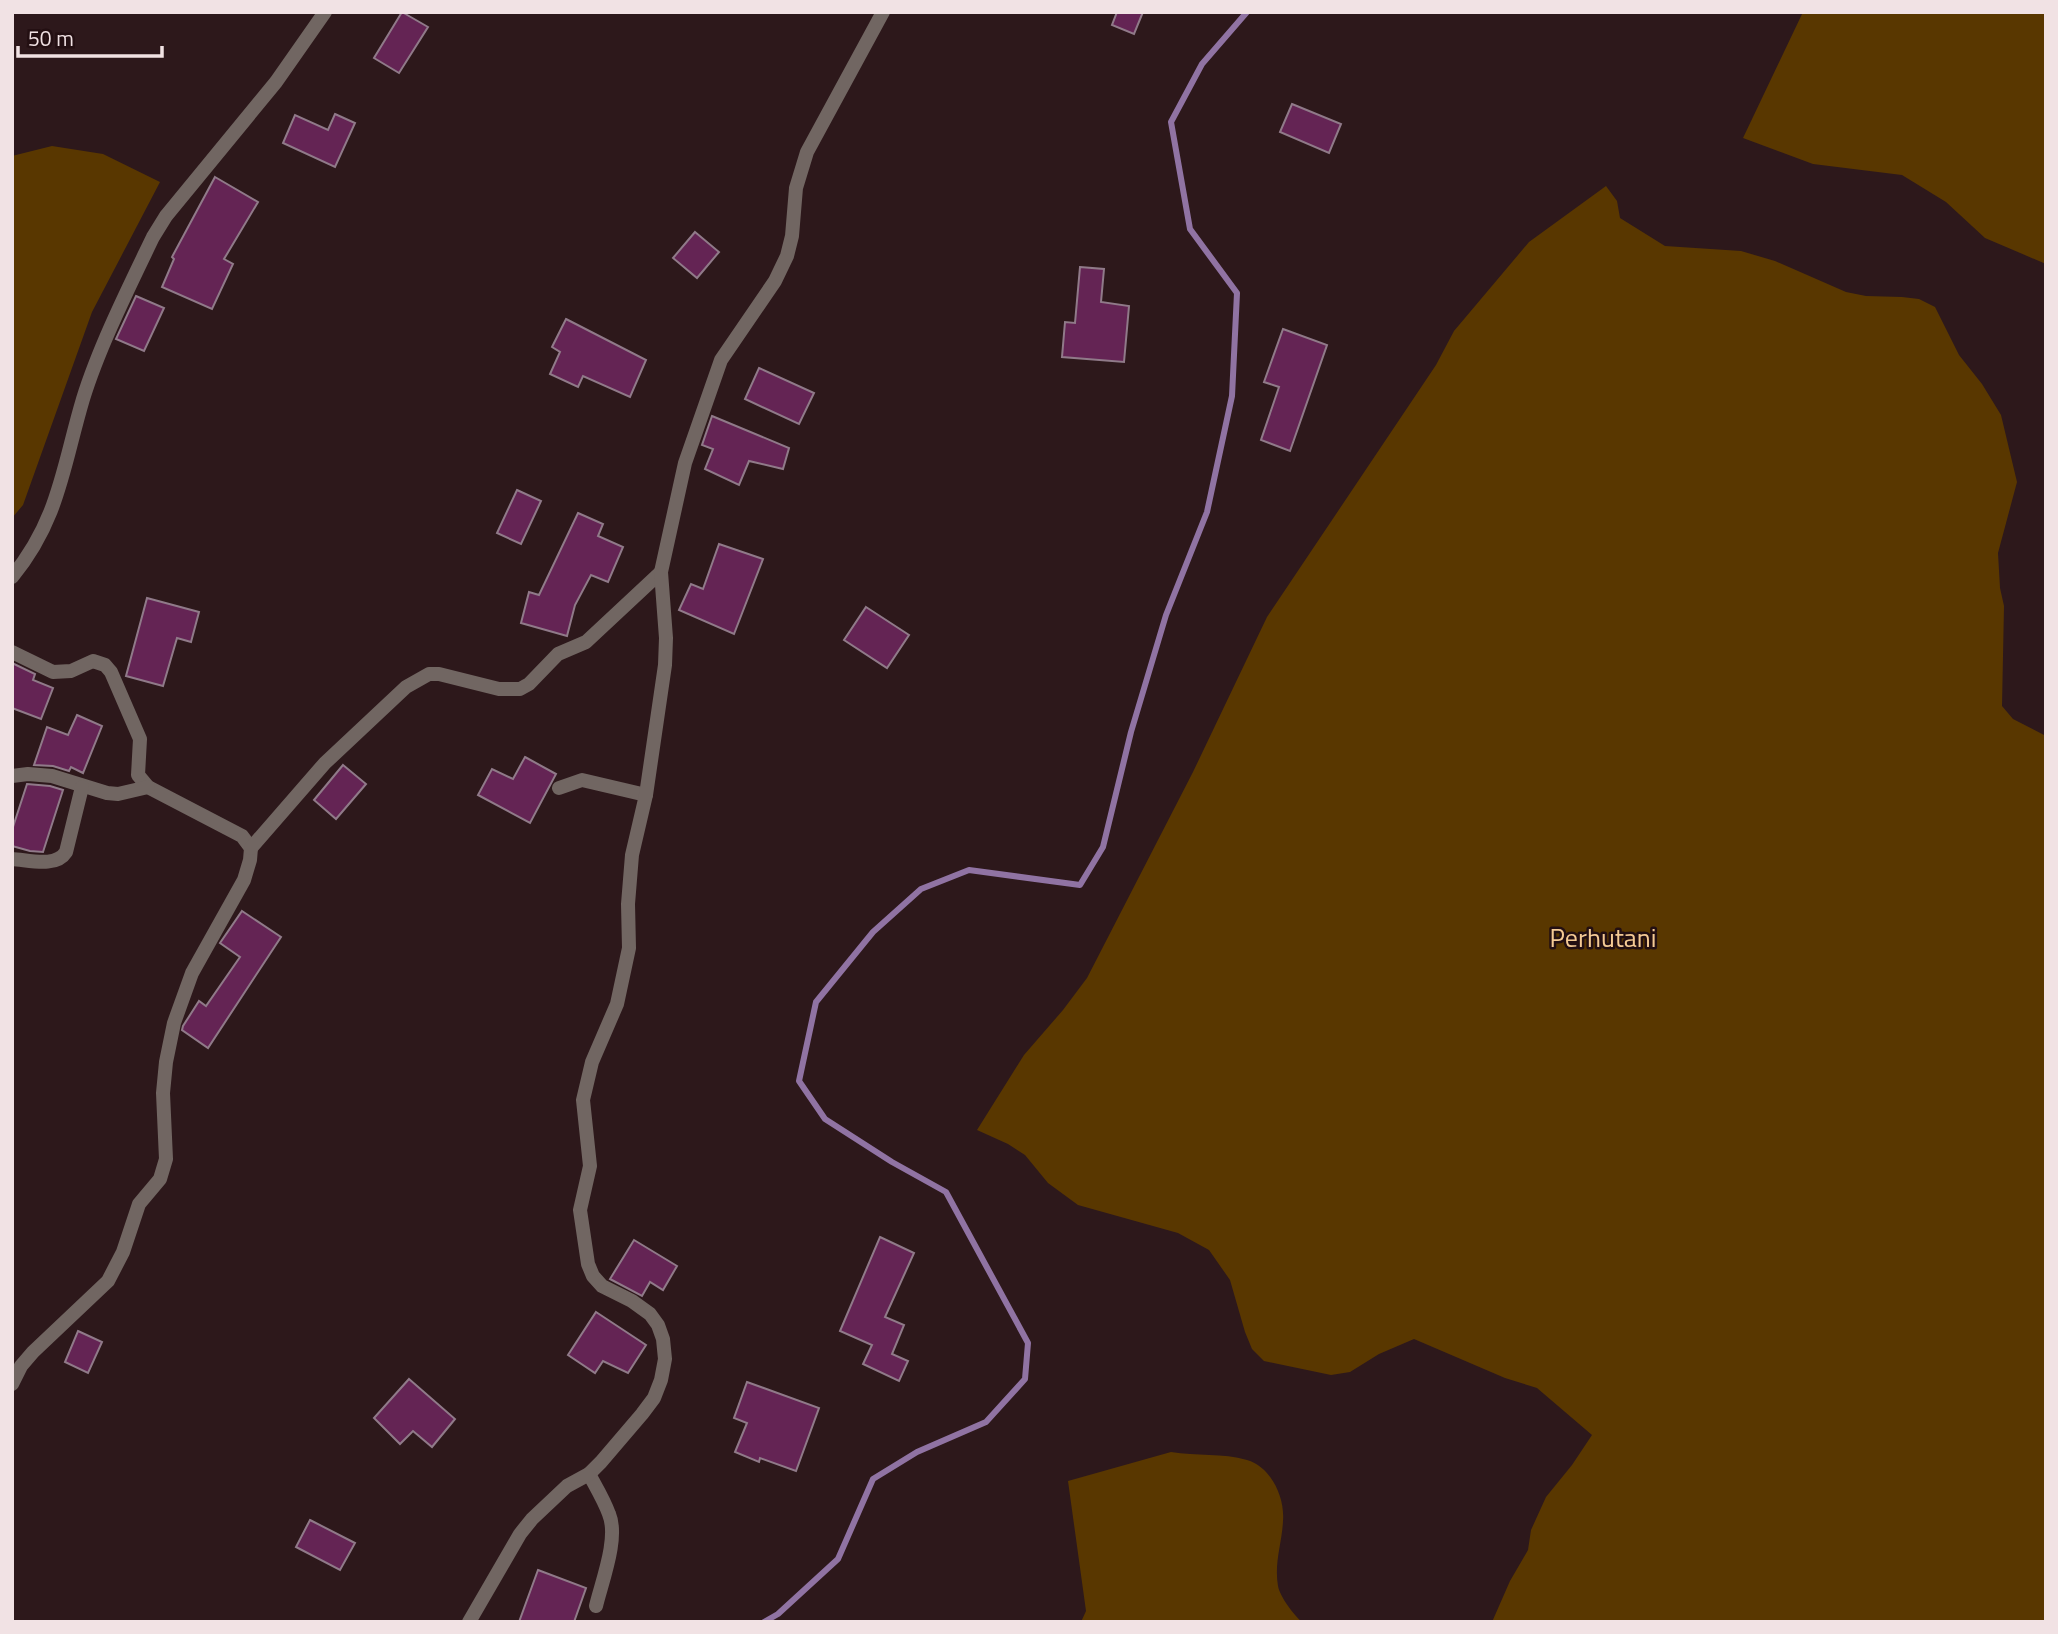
<svg xmlns="http://www.w3.org/2000/svg" width="2058" height="1634" font-family="'Titillium Web',sans-serif">
<rect width="100%" height="100%" fill="#2d181b"/>
<g fill="#593700">
<polygon points="1803,12 2046,12 2046,264 1985,238 1946,202 1902,175 1813,164 1743,138"/>
<polygon points="52,146 103,154 160,182 92,312 23,505 12,518 12,156"/>
<polygon points="1606,186 1617,201 1620,218 1665,246 1741,251 1775,261 1846,292 1866,296 1902,297 1919,299 1935,307 1959,355 1982,384 2001,415 2017,482 1998,553 2000,588 2004,606 2002,706 2013,719 2046,736 2046,1622 1492,1622 1510,1581 1528,1550 1531,1530 1546,1497 1572,1465 1592,1435 1537,1388 1505,1378 1414,1339 1379,1354 1350,1372 1331,1375 1264,1361 1252,1349 1245,1332 1230,1280 1209,1250 1178,1233 1078,1205 1048,1183 1025,1155 1008,1144 977,1130 1024,1055 1063,1010 1087,978 1193,772 1267,617 1436,365 1454,331 1529,242"/>
<path d="M1171,1452C1196,1456 1223,1453 1247,1460C1271,1467 1285,1497 1283,1521C1282,1543 1274,1563 1278,1586C1280,1597 1294,1615 1302,1622H1081L1086,1611L1068,1481Z"/>
</g>
<g fill="none" stroke-linecap="round" stroke-linejoin="round">
<polyline stroke="#9073a3" stroke-width="6" points="764,1622 778,1614 838,1559 873,1479 917,1452 986,1422 1025,1379 1028,1343 946,1192 892,1162 825,1119 799,1081 816,1002 873,932 921,889 969,870 1080,885 1103,847 1131,732 1166,615 1207,512 1232,396 1237,293 1190,229 1171,122 1202,64 1247,12"/>
</g>
<g fill="#642454" stroke="#907a89" stroke-width="2">
<polygon points="402,12 428,27 399,73 374,58"/>
<polygon points="1117,12 1143,12 1134,34 1112,25"/>
<polygon points="1292,104 1341,124 1329,153 1280,132"/>
<polygon points="335,114 355,123 335,167 283,143 295,115 328,130"/>
<polygon points="215,177 258,202 224,259 233,264 212,309 162,287 174,259 172,257"/>
<polygon points="695,232 719,252 697,278 673,258"/>
<polygon points="1080,267 1104,269 1101,302 1129,306 1124,362 1062,357 1065,322 1075,323"/>
<polygon points="136,296 164,308 144,351 116,339"/>
<polygon points="566,319 646,360 630,397 583,376 578,387 550,374 560,352 552,347"/>
<polygon points="1283,329 1327,345 1290,451 1261,440 1279,387 1264,382"/>
<polygon points="759,368 814,393 799,424 745,399"/>
<polygon points="712,416 789,448 783,469 749,461 739,485 705,469 713,449 702,445"/>
<polygon points="517,490 541,501 521,544 497,533"/>
<polygon points="578,513 603,524 598,536 623,547 608,582 591,575 575,605 567,636 521,623 529,592 539,595"/>
<polygon points="719,544 763,559 734,634 679,610 691,584 703,589"/>
<polygon points="147,598 199,612 191,642 177,638 163,686 126,676"/>
<polygon points="866,607 909,635 887,668 844,640"/>
<polygon points="12,663 35,674 33,680 53,688 41,719 12,708"/>
<polygon points="77,715 102,726 83,773 71,767 69,771 53,766 34,765 47,727 68,735"/>
<polygon points="525,757 556,774 530,823 478,795 492,769 513,779"/>
<polygon points="343,765 366,784 336,819 314,800"/>
<polygon points="27,784 50,786 63,790 43,852 30,851 12,846 12,830"/>
<polygon points="242,911 281,937 208,1048 182,1030 183,1026 199,1001 206,1006 240,957 220,943"/>
<polygon points="880,1237 914,1253 885,1317 904,1325 892,1354 908,1361 899,1381 863,1364 872,1345 840,1331"/>
<polygon points="634,1240 677,1266 663,1290 650,1282 642,1296 610,1279"/>
<polygon points="596,1312 646,1345 628,1373 603,1361 595,1373 568,1355"/>
<polygon points="78,1331 102,1342 88,1373 65,1362"/>
<polygon points="409,1379 455,1419 432,1447 413,1431 400,1444 374,1418"/>
<polygon points="747,1382 819,1408 796,1471 760,1458 759,1462 735,1452 747,1423 734,1418"/>
<polygon points="310,1520 355,1543 340,1570 296,1547"/>
<polygon points="538,1570 586,1588 574,1622 519,1622"/>
</g>
<g fill="none" stroke-linecap="round" stroke-linejoin="round">
<g stroke="#716662" stroke-width="14">
<polyline points="12,652 53,672 71,671 93,661 105,665 111,672 140,739 138,775 148,787 242,836 251,848 250,860 244,880 192,973 174,1023 166,1062 163,1093 166,1159 160,1179 139,1204 123,1252 108,1281 33,1352 21,1366 12,1384"/>
<polyline points="12,776 28,774 52,776 107,793 118,794 148,787"/>
<polyline points="559,788 582,780 646,795"/>
<polyline points="251,848 325,763 406,687 429,674 439,674 499,689 520,689 529,684 558,654 586,642 661,572"/>
<path d="M12,859C29,860 56,868 66,852L82,787"/>
<path d="M589,1474C596,1487 604,1500 609,1514C619,1538 602,1581 596,1606"/>
<polyline points="469,1622 520,1534 532,1519 567,1486 589,1474 601,1462 642,1414 654,1398 661,1380 665,1359 663,1339 658,1325 650,1314 632,1301 602,1286 593,1276 588,1264 580,1210 590,1166 583,1100 592,1062 617,1004 629,948 628,904 632,855 646,795 665,665 666,638 661,572 685,463 721,360 775,281 787,256 792,236 796,188 807,152 883,12"/>
</g>
<path stroke="#716662" stroke-width="14" d="M12,577C59,520 63,466 83,399C99,347 129,287 153,237L166,216L276,82L325,12"/>
</g>
<g text-anchor="middle" stroke-width="5" stroke-linejoin="round" paint-order="stroke">
<g font-size="26" fill="#f5ca94" stroke="#230f12">
<text x="1603" y="947">Perhutani</text>
</g>
</g>
<rect width="2058" height="1634" fill="none" stroke="#f1e2e4" stroke-width="28"/>
<path d="M18 46v10h144v-10" fill="none" stroke="#f1e2e4" stroke-width="3.5"/>
<text x="28" y="46" font-size="21" fill="#f1e2e4" stroke="#230f12" stroke-width="5" paint-order="stroke">50 m</text>
</svg>
